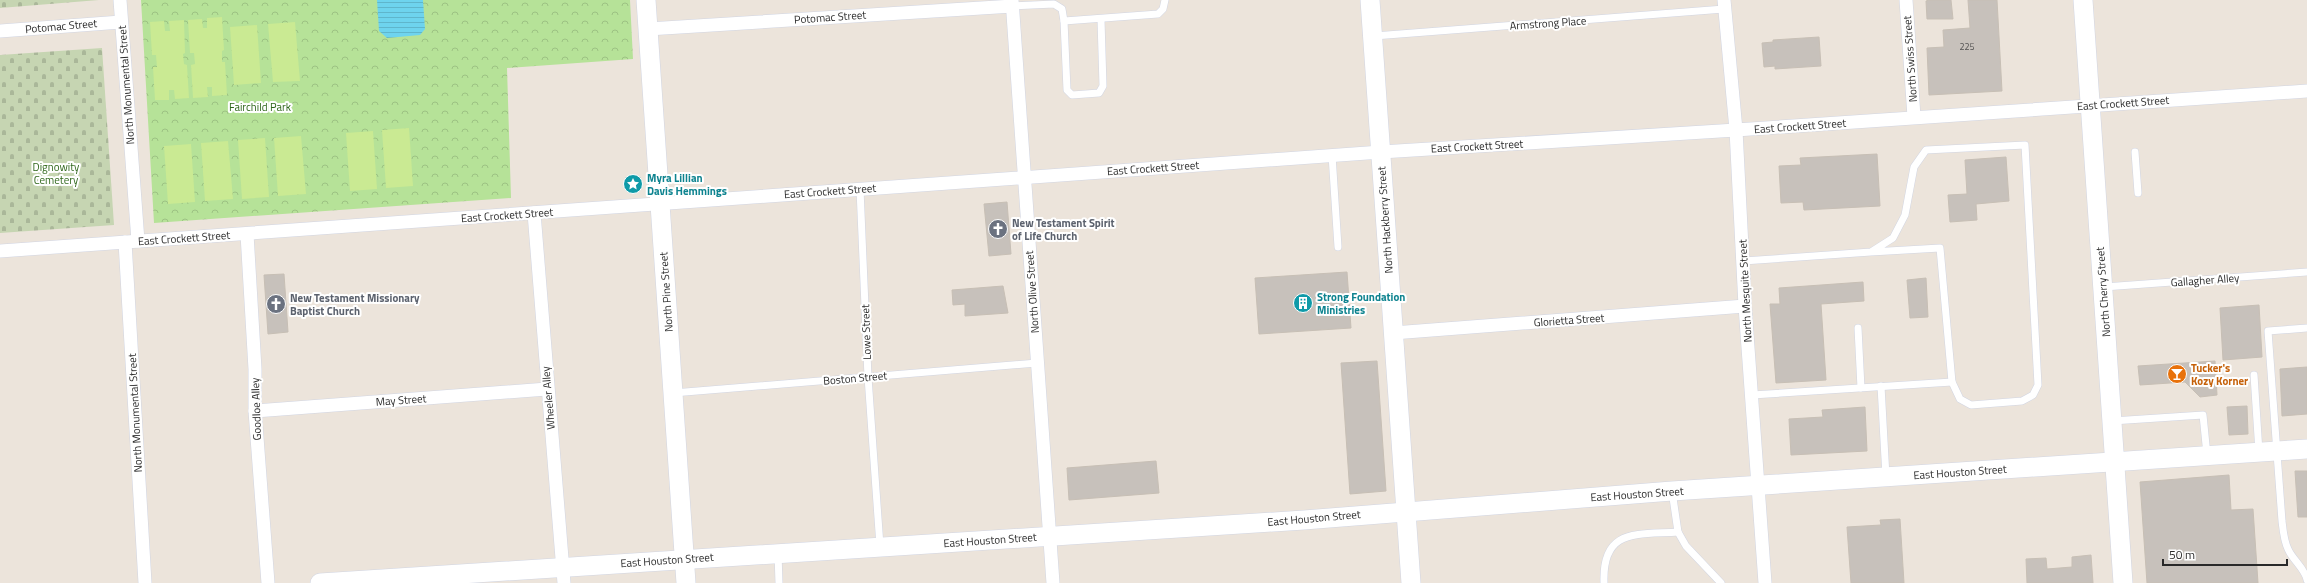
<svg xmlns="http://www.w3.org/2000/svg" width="2307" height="583" font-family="'Titillium Web',sans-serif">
<defs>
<pattern id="cemetery-stones" width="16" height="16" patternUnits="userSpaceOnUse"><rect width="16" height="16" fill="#c6d5b2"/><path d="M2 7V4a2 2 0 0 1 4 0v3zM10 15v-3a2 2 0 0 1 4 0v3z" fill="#aab799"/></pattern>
<pattern id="park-crowns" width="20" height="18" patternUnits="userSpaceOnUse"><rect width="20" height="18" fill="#b6e298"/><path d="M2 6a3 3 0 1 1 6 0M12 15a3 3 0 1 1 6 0" fill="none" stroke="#9cc283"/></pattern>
<pattern id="water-rules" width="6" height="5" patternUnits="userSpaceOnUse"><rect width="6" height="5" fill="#6ed4ee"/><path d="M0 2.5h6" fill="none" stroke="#5fb6cc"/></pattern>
</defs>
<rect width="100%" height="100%" fill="#ece4db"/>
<g fill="url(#cemetery-stones)">
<polygon points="0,0 99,0 0,8"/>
<polygon points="102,48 114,225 0,233 0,55"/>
</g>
<polygon fill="url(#park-crowns)" points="141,0 630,0 633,59 507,68 511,198 154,223"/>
<g fill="#caea93">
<polygon points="222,17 224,50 222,51 222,62 225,62 227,95 212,96 212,87 207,87 208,97 193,98 191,65 195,64 194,53 190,53 188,20 202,19 203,28 207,28 207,18"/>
<polygon points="184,20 185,53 183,54 184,64 187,65 189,98 175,99 174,90 169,90 169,100 155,100 153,67 157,67 156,55 152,55 150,22 164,21 165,31 170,31 169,21"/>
<polygon points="295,22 300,81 273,82 268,24"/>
<polygon points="257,25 261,83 234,85 230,27"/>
<polygon points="409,128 413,186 386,188 382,130"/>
<polygon points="373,131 377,189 350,191 346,133"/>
<polygon points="301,136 306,194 278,196 274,138"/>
<polygon points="265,138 269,197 242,199 238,140"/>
<polygon points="228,141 233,199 205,201 201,143"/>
<polygon points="191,144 195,202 168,204 164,146"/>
</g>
<polygon fill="url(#water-rules)" points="377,0 423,0 425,29 420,35 387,38 379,31"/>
<g fill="#c7c1bb" stroke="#c7bfb5">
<polygon points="1929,0 1951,0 1953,19 1927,19 1926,1"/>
<polygon points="1968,0 1997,0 2002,91 1929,95 1927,48 1944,47 1943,30 1970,28"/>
<polygon points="1819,37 1821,66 1775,69 1775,66 1764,67 1762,43 1773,42 1773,40"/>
<polygon points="1877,154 1880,206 1804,210 1803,202 1781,203 1779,166 1801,165 1800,158"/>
<polygon points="2006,157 2009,201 1976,204 1977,220 1950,222 1948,195 1967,194 1965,160"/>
<polygon points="1007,202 1011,254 989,256 984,204"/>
<polygon points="1347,272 1351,328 1259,334 1255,278"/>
<polygon points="284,274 288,332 268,334 264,275"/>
<polygon points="1926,278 1928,317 1910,318 1907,280"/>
<polygon points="1863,282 1864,301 1821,304 1826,380 1776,383 1770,304 1780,304 1779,288"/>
<polygon points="1003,286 1008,313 965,316 965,304 953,305 952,290"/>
<polygon points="2259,305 2262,357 2223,360 2220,308"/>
<polygon points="1377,361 1386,491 1350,494 1341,363"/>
<polygon points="2215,361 2217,395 2200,397 2185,382 2140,385 2138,366"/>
<polygon points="2307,367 2307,414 2282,416 2280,369"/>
<polygon points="2247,406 2248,434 2229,435 2227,407"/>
<polygon points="1865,407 1867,451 1791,455 1789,419 1823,417 1822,410"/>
<polygon points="1156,461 1159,493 1069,500 1067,468"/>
<polygon points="2295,471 2307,471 2307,517 2298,517"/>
<polygon points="2229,475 2231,510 2253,509 2258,583 2147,583 2140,482"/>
<polygon points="1900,519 1904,583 1851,583 1847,527 1881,525 1880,520"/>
<polygon points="2091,555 2093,583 2027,583 2026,559 2046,558 2047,569 2072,567 2072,557"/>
</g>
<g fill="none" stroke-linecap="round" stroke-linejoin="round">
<defs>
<g id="lane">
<polyline points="1013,6 1054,4 1062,9 1064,21 1158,14 1163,9 1165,0"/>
<polyline points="1064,21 1067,90 1072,95 1099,93 1103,86 1101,20"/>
<polyline points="1374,36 1724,9"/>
<polyline points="2135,152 2138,193"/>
<polyline points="1332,155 1338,247"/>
<polyline points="860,189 868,377 880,546"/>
<polyline points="1743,261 1871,252 1893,238 1905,215 1914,167 1926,150 2025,145 2038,385 2033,395 2022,401 1971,405 1960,399 1952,382 1940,248 1871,252"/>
<polyline points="2104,287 2307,272"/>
<polyline points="1858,328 1861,388"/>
<path d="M2307,328L2268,331L2282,521C2283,530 2284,541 2288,549C2292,559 2306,570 2307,580"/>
<polyline points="2254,375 2259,452"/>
<polyline points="1881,386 1886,477"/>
<polyline points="673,393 1037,363"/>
<polyline points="1752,395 1952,382"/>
<polyline points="2112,421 2203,415 2207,455"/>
<polyline points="1672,491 1678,532 1686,546 1721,583"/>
<polyline points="778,553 779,583"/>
<path d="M1604,583C1602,528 1636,535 1678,532"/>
</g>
<g id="street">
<polyline points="120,0 138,241"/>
<polyline points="1012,0 1053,583"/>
<polyline points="1724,0 1736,130 1745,306 1765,583"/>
<polyline points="1906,0 1914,117"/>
<polyline points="648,29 1013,6"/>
<polyline points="0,31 121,22"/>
<polyline points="534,213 564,583"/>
<polyline points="247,234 255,369 255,411 268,583"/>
<polyline points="125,242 145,583"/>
<polyline points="0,251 1381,152 1736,130 2307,91"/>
<polyline points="1393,333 1745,306"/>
<polyline points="255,411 547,389"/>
</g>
<g id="secondary">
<polyline points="646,0 686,583"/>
<polyline points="1370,0 1411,583"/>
<polyline points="2083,0 2123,583"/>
<polyline points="320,583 1304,520 1672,491 2307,449"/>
</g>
</defs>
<use href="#lane" stroke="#d1d5e2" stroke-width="8"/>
<use href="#street" stroke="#d1d5e2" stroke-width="14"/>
<use href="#secondary" stroke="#d1d5e2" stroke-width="20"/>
<use href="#lane" stroke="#fff" stroke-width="7"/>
<use href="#street" stroke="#fff" stroke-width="13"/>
<use href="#secondary" stroke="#fff" stroke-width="19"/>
</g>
<defs>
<symbol id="sight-disc" viewBox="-11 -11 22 22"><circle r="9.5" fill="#0f9aa8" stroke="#fff"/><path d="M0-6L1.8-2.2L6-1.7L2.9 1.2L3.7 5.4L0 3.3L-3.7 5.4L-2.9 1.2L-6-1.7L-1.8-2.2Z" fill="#fff"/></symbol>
<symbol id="church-disc" viewBox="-11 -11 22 22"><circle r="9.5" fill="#6b7280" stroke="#fff"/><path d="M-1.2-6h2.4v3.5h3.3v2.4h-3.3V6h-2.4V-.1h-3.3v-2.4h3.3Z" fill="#fff"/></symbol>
<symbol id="building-disc" viewBox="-11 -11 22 22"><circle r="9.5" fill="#0f9aa8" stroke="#fff"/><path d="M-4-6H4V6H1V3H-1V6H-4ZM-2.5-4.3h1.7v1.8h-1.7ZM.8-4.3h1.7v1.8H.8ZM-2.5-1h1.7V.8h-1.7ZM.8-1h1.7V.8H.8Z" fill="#fff"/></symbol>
<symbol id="bar-disc" viewBox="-11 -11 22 22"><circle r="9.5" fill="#e8710a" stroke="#fff"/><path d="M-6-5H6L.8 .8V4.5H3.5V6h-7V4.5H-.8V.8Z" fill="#fff"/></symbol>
</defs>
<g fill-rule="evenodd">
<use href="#sight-disc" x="622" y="173" width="22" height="22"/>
<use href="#church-disc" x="987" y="218" width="22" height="22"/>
<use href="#building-disc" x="1292" y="292" width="22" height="22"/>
<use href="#church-disc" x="265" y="293" width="22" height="22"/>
<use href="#bar-disc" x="2166" y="363" width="22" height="22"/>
</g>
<g text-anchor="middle" stroke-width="4" stroke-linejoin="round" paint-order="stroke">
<g font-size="9" fill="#504f4e">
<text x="1967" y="50">225</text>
</g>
<g font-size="11" fill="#292929" stroke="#fff">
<text transform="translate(830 17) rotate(-4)" y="4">Potomac Street</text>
<text transform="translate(1548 23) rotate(-4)" y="4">Armstrong Place</text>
<text transform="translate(61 26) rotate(-5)" y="4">Potomac Street</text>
<text transform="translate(1910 59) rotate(-94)" y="4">North Swiss Street</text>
<text transform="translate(126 85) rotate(-94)" y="4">North Monumental Street</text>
<text transform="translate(2123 103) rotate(-4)" y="4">East Crockett Street</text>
<text transform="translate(1800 126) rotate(-4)" y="4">East Crockett Street</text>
<text transform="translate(1477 146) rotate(-3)" y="4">East Crockett Street</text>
<text transform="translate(1153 168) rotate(-4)" y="4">East Crockett Street</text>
<text transform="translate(830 191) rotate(-4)" y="4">East Crockett Street</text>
<text transform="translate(507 215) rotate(-4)" y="4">East Crockett Street</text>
<text transform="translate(1385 220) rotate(-94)" y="4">North Hackberry Street</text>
<text transform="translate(184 238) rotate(-4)" y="4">East Crockett Street</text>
<text transform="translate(2205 280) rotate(-4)" y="4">Gallagher Alley</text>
<text transform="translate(1745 291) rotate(-93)" y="4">North Mesquite Street</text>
<text transform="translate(666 292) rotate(-94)" y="4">North Pine Street</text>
<text transform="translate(1032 292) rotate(-94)" y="4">North Olive Street</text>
<text transform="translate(2103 292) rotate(-94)" y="4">North Cherry Street</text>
<text transform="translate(1569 320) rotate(-4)" y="4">Glorietta Street</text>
<text transform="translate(866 332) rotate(-92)" y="4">Lowe Street</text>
<text transform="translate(855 378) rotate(-5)" y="4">Boston Street</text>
<text transform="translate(548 398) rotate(-95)" y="4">Wheeler Alley</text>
<text transform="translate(401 400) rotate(-4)" y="4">May Street</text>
<text transform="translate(256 409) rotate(-92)" y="4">Goodloe Alley</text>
<text transform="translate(135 413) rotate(-93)" y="4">North Monumental Street</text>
<text transform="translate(1960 472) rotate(-4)" y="4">East Houston Street</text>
<text transform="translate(1637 494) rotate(-4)" y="4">East Houston Street</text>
<text transform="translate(1314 518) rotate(-5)" y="4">East Houston Street</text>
<text transform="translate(990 540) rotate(-4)" y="4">East Houston Street</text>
<text transform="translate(667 560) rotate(-4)" y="4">East Houston Street</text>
</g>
<g font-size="11" fill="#2e661a" stroke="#fff">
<text x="260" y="111">Fairchild Park</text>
<text x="56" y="171">Dignowity<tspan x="56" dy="13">Cemetery</tspan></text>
</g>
<g font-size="11" font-weight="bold" fill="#0d838f" stroke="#fff" text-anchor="start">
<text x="647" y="182">Myra Lillian<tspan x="647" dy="13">Davis Hemmings</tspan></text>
<text x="1317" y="301">Strong Foundation<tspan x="1317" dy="13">Ministries</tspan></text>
</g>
<g font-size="11" font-weight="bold" fill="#5b616d" stroke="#fff" text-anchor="start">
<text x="1012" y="227">New Testament Spirit<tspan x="1012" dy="13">of Life Church</tspan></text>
<text x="290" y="302">New Testament Missionary<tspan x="290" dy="13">Baptist Church</tspan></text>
</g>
<g font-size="11" font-weight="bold" fill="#c56008" stroke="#fff" text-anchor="start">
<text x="2191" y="372">Tucker's<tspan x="2191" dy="13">Kozy Korner</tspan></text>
</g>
</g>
<path d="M2163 559v6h124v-6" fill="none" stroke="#292929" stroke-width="2"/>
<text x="2169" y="559" font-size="12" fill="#292929" stroke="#ffffff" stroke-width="3" paint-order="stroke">50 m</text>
</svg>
